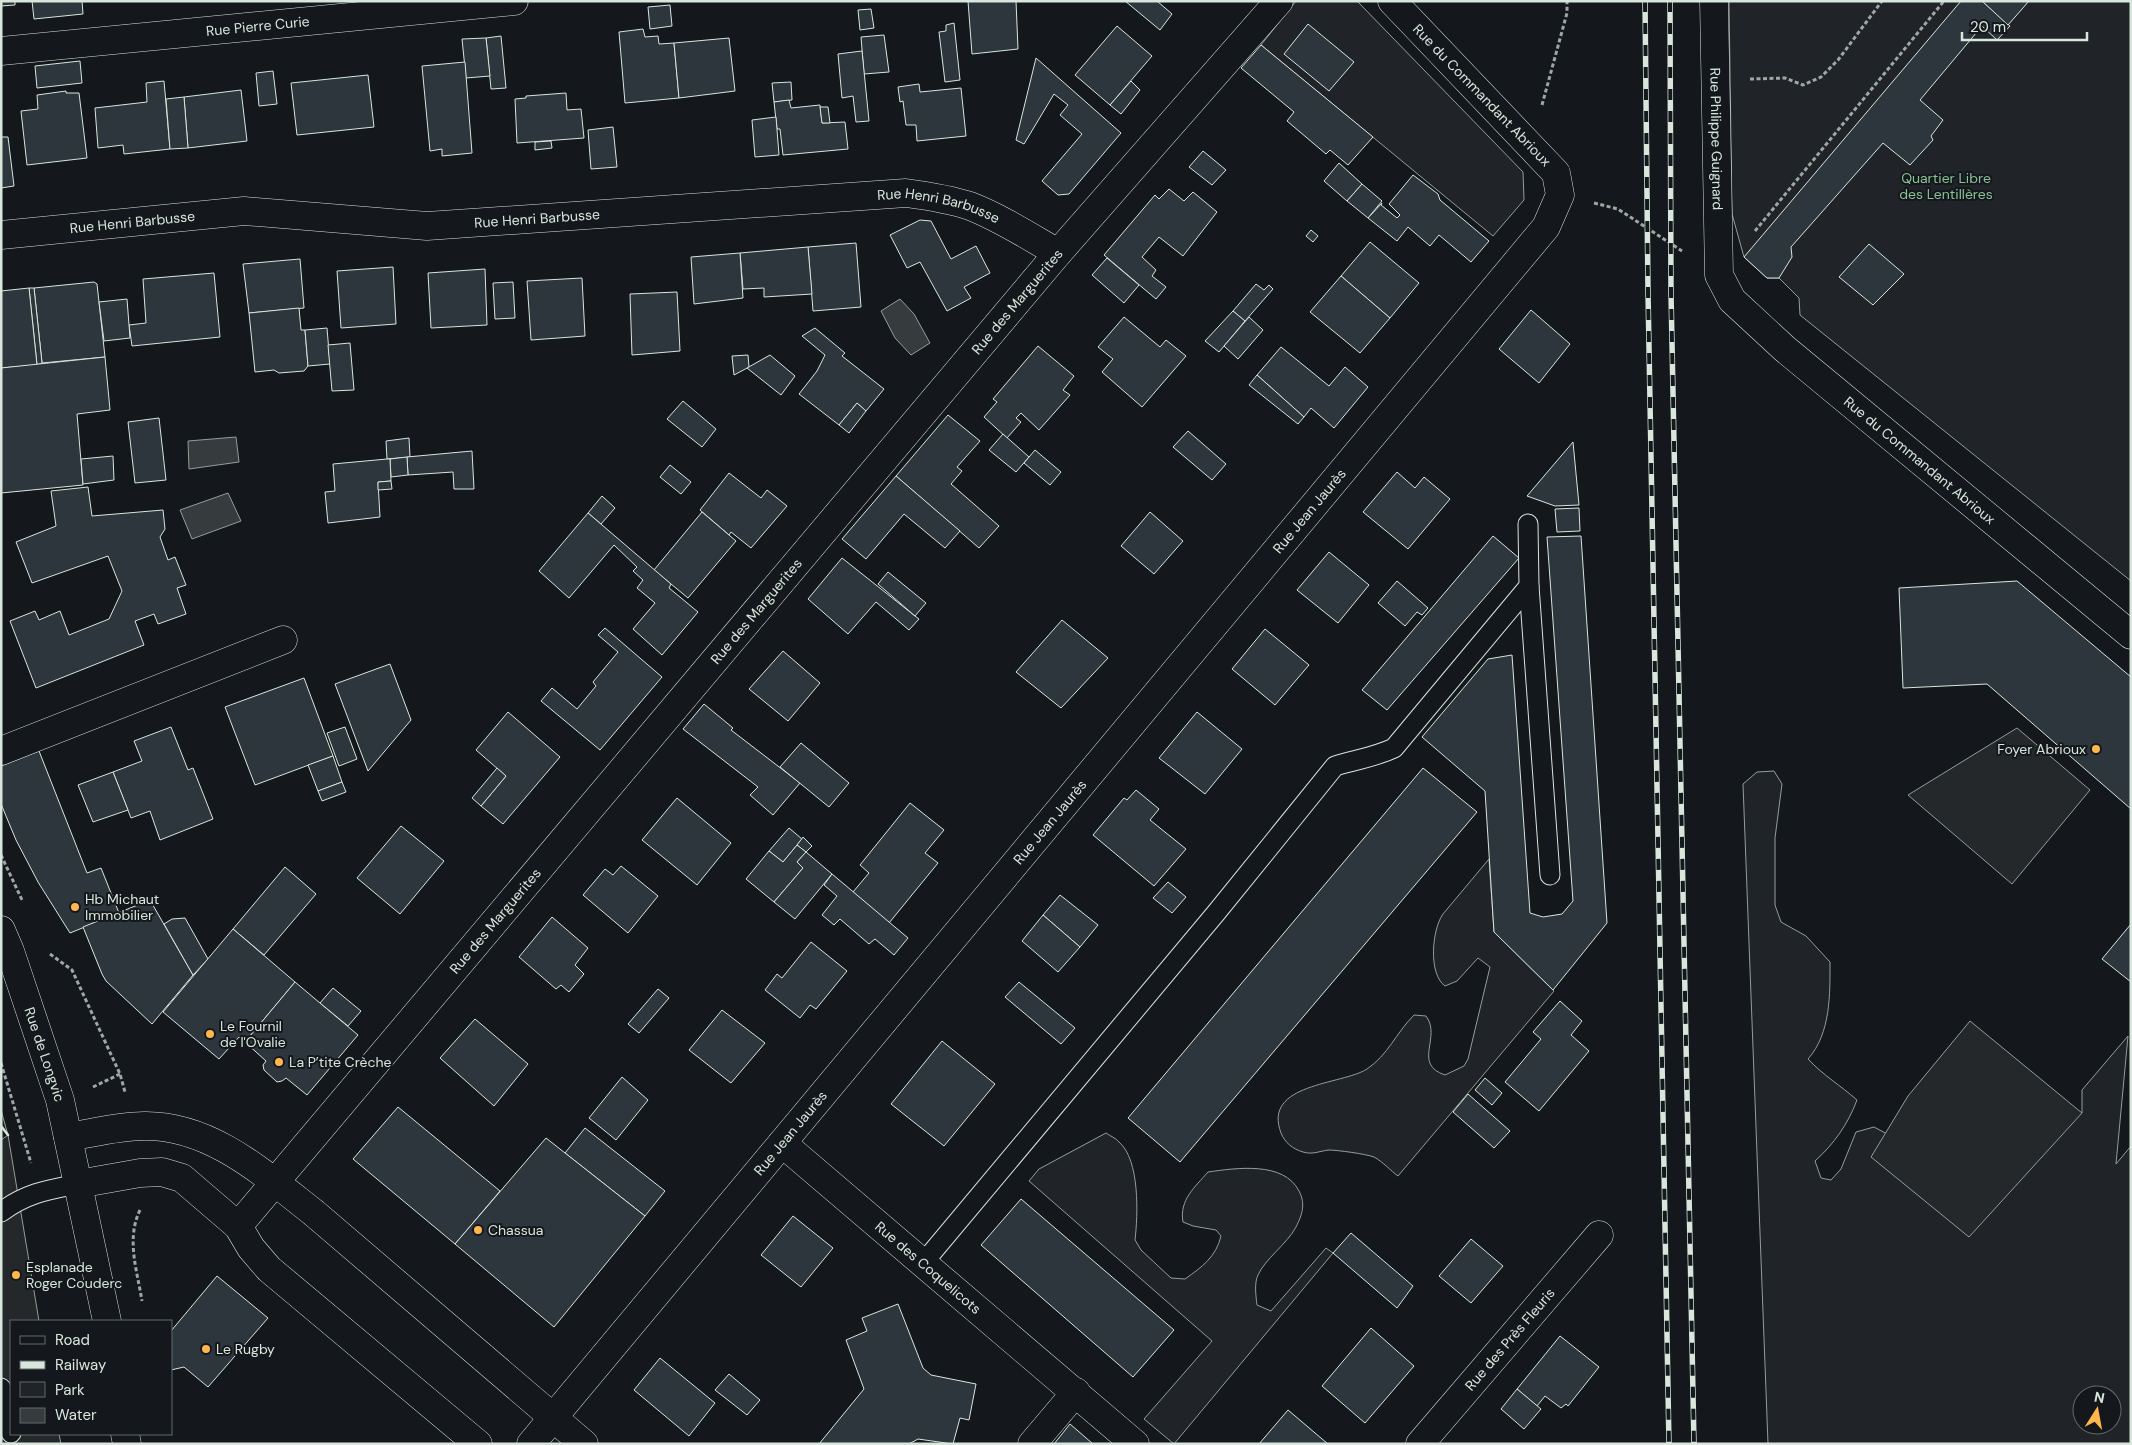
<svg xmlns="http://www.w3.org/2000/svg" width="2132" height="1445" font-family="'DM Sans',sans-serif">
<rect width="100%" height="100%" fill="#14181c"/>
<g fill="#202428" stroke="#939e99" fill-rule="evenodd">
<polygon points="1296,1 1357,1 1523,172 1524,200 1493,236 1261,45"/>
<polygon points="1729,1 2131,1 2131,581 1800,315 1799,298 1779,278 1767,278 1744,257 1732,214"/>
<path d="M1774,771L1782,784L1775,838V905L1781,922L1806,936L1830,962C1830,994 1831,1033 1808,1059C1824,1076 1840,1085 1857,1100C1848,1124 1834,1144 1815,1161L1821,1178L1831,1180L1841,1169L1856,1132L1874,1127L1889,1135L2082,1113V1090L2128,1036L2116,1164L2131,1146V1444H1768L1743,784L1757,772ZM2082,1395H2112V1425H2082Z"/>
<path d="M1489,859L1494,932L1554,991L1398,1176C1391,1171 1382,1161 1374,1157C1366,1154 1337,1150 1329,1150C1319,1151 1313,1155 1303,1152C1293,1149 1285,1143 1281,1133C1262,1083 1342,1085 1367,1069C1388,1055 1396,1033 1414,1015L1426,1016C1442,1037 1412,1064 1445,1075L1464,1066L1468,1059L1490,967L1478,958L1457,981L1445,986C1428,974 1432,929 1443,914Z"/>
<path d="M1106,1133C1110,1136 1116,1138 1119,1142C1140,1160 1138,1215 1135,1240L1141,1250L1171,1278L1185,1279C1202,1267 1216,1257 1221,1236L1216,1230L1193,1226L1183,1222C1179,1200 1195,1187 1208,1172C1236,1168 1284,1161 1299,1191C1306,1204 1302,1215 1296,1227C1287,1244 1265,1259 1258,1275C1254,1283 1256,1297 1257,1305L1271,1311L1326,1248L1333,1253L1174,1444L1144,1419L1212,1341L1029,1181L1039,1169Z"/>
</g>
<g fill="#24282b" stroke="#939e99">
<polygon points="2017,728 2090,790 2012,884 1908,795"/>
<polygon points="1970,1021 2082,1113 1969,1237 1871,1157 1908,1096"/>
<polygon points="1,1110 8,1135 39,1321 11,1321 11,1434 59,1434 61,1444 1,1444 1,1140 8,1135 1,1126"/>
</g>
<g fill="#363b3e" stroke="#939e99">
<polygon points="900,299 914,314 930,343 911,355 895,338 881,311"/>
<polygon points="236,437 239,462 189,469 188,441"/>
<polygon points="228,493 241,521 192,539 180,510"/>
</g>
<g fill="#2c363c" stroke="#d8e6dc">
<polygon points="1,1 15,1 15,5 1,6"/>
<polygon points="32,1 82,1 83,14 34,19"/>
<polygon points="968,1 1016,1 1018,49 972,54"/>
<polygon points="1125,1 1157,1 1172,14 1160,30"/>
<polygon points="1961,1 1982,1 2010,26 1997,40 1982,26 1920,100 1943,120 1931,136 1933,140 1910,165 1883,143 1791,247 1792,257 1779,278 1767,278 1744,257"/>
<polygon points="1982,1 2029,1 2008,25"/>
<polygon points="670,5 672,26 650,29 648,7"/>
<polygon points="871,9 874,28 860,30 858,10"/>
<polygon points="954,23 960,80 945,82 939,32 946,31 946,25"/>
<polygon points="1308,24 1354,62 1329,91 1284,54"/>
<polygon points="1117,26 1152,56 1110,105 1075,75"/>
<polygon points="643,29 645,37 658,36 659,44 674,43 679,98 625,103 619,32"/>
<polygon points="884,35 889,72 864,74 861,37"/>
<polygon points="501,36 506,88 491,89 486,38"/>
<polygon points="486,38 490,76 466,78 462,39"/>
<polygon points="729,38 735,91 679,98 674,43"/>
<polygon points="1261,45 1373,137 1348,165 1330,150 1326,154 1287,121 1294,112 1241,68"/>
<polygon points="862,51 869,121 856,122 853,96 842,98 838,54"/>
<polygon points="1036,58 1121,133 1069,194 1058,195 1042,181 1082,134 1060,115 1068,105 1054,94 1024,144 1016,140"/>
<polygon points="80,61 82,83 37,88 35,66"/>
<polygon points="465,62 472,153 442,156 442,149 430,151 422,66"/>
<polygon points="273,71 277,104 259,106 256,73"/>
<polygon points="368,75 374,127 297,135 291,83"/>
<polygon points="164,81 170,149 124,154 123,145 98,148 95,108 147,102 146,83"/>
<polygon points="1131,81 1140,90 1121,114 1110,105"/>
<polygon points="791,82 792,100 774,102 772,83"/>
<polygon points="919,84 920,92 961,88 966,136 917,141 916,125 906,125 903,101 900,102 898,87"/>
<polygon points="241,90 247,141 188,148 184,97"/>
<polygon points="66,91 66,93 79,93 87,158 27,165 21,111 38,109 37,95"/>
<polygon points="566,93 567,110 581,109 584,138 517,143 515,99 526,98 526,96"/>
<polygon points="184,97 188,148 170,149 166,99"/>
<polygon points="789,100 791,108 820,105 822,123 845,122 848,149 783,155 780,129 777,129 774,102"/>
<polygon points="820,107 828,107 830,123 822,123"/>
<polygon points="776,117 779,155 755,157 752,120"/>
<polygon points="613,127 617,167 591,169 588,130"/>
<polygon points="1,137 8,137 14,186 1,188"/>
<polygon points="551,141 552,148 535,150 535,142"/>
<polygon points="1203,151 1226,170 1212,185 1189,167"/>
<polygon points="1339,163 1362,184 1347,201 1324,181"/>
<polygon points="1413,175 1438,194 1440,200 1489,241 1471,262 1439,235 1430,246 1408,227 1397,241 1368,218 1382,203 1381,205 1397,218 1400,215 1389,204"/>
<polygon points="1362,184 1382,201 1368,218 1347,201"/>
<polygon points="1169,189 1184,201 1193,192 1217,212 1183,256 1159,237 1142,257 1156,270 1152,276 1166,287 1156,299 1104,255 1155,195 1159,199"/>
<polygon points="920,220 931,221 951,259 976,246 990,273 964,287 971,298 947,311 920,262 907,268 890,235"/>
<polygon points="1311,230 1318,236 1313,242 1306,236"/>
<polygon points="1370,242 1419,283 1390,318 1341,276"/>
<polygon points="856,243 861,307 813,311 808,247"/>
<polygon points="1869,244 1904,274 1873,305 1839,277"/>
<polygon points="808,247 812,294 764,297 764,288 743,289 740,253"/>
<polygon points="740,253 743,298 694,304 691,257"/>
<polygon points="1107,258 1139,285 1124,303 1092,275"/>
<polygon points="300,259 304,308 249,313 243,264"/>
<polygon points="393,267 396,324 341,328 337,271"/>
<polygon points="485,269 487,325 431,328 428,273"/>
<polygon points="214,273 220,337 132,346 129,325 146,323 143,279"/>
<polygon points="1341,276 1390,318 1360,353 1310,312"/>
<polygon points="582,278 585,336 531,340 527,281"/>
<polygon points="94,282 97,284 105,357 42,363 34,288"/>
<polygon points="513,282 515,318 495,319 493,283"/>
<polygon points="1256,284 1264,290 1269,285 1273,289 1245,321 1233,311"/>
<polygon points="29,288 34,288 42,363 37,365"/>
<polygon points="29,288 37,365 1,368 1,291"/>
<polygon points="677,292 680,351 632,355 630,294"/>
<polygon points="127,299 130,338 104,341 99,302"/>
<polygon points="299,308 301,330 305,330 308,366 304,371 279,373 274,370 255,372 249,313"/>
<polygon points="1531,310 1570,344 1539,383 1499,349"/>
<polygon points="1233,311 1245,321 1219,352 1205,341"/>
<polygon points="1124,317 1160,347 1166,340 1186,356 1142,407 1102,372 1113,359 1098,347"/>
<polygon points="1249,317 1263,330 1238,359 1224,346"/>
<polygon points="327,328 330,364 308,366 305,330"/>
<polygon points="815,328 845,353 842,356 884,389 866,411 857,403 839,425 799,394 817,371 825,355 802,336"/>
<polygon points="350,343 354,390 332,391 328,345"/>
<polygon points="1038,346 1074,376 1063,390 1070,395 1039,430 1021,413 1016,418 1021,422 1007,438 984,417 997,402 993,399"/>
<polygon points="1281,347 1329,386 1345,367 1368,387 1334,428 1311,408 1304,417 1257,375"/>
<polygon points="748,355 749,367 734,375 732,356"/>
<polygon points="770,355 795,376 781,395 747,368"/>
<polygon points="105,357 110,410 77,414 83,485 1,493 1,368"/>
<polygon points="1257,375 1304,417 1298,424 1249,385"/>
<polygon points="683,401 716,429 702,447 667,419"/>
<polygon points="857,403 866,411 849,433 839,425"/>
<polygon points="948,415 980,441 957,467 962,471 951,484 999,526 979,548 896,476"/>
<polygon points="159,418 166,480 135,483 128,422"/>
<polygon points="1188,431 1226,464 1212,480 1173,447"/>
<polygon points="1003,434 1029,457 1016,472 989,450"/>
<polygon points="409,438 410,457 387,459 386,441"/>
<polygon points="1573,442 1579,505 1555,506 1527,496"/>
<polygon points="1035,450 1061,472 1050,485 1024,463"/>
<polygon points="472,451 474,489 454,489 453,472 408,475 407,457"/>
<polygon points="113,456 114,480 83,484 81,459"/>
<polygon points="407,457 408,475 391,477 390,459"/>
<polygon points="387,459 390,459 391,481 378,482 380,517 328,523 325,492 335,491 333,464"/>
<polygon points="670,465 691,482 681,494 660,477"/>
<polygon points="1397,472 1415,488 1424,477 1450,499 1408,549 1363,512"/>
<polygon points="729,473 761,498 767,490 787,506 751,548 731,532 729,535 700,510"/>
<polygon points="896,476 960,531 945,548 904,514 866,559 842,539"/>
<polygon points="391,481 392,489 378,490 378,482"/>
<polygon points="88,487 92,516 163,510 165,529 160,537 168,560 175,557 186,585 177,588 186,614 158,624 154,614 135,621 144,645 36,688 10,621 35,611 39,620 60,611 69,635 109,619 122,591 108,556 32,583 16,542 56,526 51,491"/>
<polygon points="602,496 615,508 601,524 588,513"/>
<polygon points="1579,508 1580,531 1557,532 1555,509"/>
<polygon points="702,512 736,541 688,598 654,570"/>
<polygon points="1150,512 1183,541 1154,574 1121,546"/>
<polygon points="588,513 671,584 669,588 698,612 662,655 633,629 655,603 637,588 643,580 633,571 637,567 614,545 569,598 539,571"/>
<polygon points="1493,536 1519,558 1387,710 1362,690"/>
<polygon points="1581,536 1607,923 1553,990 1494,932 1485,791 1422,737 1488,659 1512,655 1530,913 1543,917 1562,914 1573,901 1547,537"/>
<polygon points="1329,552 1369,585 1338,623 1297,590"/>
<polygon points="842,558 915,616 919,619 909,630 876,602 848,634 808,599"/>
<polygon points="888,572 926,603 915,616 878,584"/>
<polygon points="1397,581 1428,608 1422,615 1417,612 1405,626 1378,603"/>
<polygon points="2017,581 2131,677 2131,809 1987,684 1903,688 1899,588"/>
<polygon points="1062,620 1108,658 1061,708 1016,672"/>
<polygon points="605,628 662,677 600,750 541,701 552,688 577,709 596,686 593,682 618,652 598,635"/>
<polygon points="1265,629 1309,665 1275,705 1232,669"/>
<polygon points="783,651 820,683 788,721 749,689"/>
<polygon points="390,664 411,720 368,771 335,684"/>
<polygon points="304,678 333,756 255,785 225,707"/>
<polygon points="704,704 733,728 731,730 800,783 773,815 750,795 758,787 683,729"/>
<polygon points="508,712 560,757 503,824 481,806 506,776 476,750"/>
<polygon points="1197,712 1242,749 1205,794 1159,758"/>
<polygon points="171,727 188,770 193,768 213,819 160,840 150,811 131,818 113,772 142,761 134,741"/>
<polygon points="345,727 357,759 339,766 327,733"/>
<polygon points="801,743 849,783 829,807 780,767"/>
<polygon points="39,751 87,873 101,868 119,913 70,933 38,882 16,840 1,804 1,766"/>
<polygon points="333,756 342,782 318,791 308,765"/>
<polygon points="497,768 506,776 481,806 472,798"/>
<polygon points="1423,768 1477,812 1180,1162 1128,1118"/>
<polygon points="113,772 128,810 93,822 78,785"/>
<polygon points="342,782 346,792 322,801 318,791"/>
<polygon points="1136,790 1159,809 1150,820 1186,849 1154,886 1093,835 1124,798 1127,800"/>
<polygon points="677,798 731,843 697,885 642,840"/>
<polygon points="910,803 944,830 925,853 938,863 889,923 853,892 869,873 860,865"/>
<polygon points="401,826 444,861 400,914 357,878"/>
<polygon points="789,828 802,839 783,862 769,851"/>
<polygon points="803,837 812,846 806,852 797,845"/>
<polygon points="797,845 806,852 797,862 803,868 774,902 746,879 769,851 783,862"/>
<polygon points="806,852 832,874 795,919 774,902 803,868 797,862"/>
<polygon points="621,866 658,896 628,933 583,895 605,869 613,875"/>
<polygon points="285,867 316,894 264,955 233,929"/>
<polygon points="832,874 908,938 894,955 875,939 869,944 840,919 834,925 822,915 837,896 824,885"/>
<polygon points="1168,882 1186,897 1172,913 1153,898"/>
<polygon points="1060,895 1098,925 1080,947 1043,915"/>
<polygon points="150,900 193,975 152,1024 106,981 102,974 83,927"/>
<polygon points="1043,915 1080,947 1058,972 1022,941"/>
<polygon points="552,917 588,948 575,965 584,974 569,992 561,985 556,989 519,957"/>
<polygon points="185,918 208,959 193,975 164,924 172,919"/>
<polygon points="2131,924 2131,982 2102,959"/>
<polygon points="233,929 295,982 245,1042 239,1037 219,1059 163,1012"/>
<polygon points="811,942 847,971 816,1009 810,1005 800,1018 765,990 777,974 782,978"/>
<polygon points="295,982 358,1035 307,1095 286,1078 282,1081 277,1082 264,1070 263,1065 266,1061 245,1042"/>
<polygon points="1019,982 1075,1028 1061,1044 1005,997"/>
<polygon points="333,988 361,1011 348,1026 320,1003"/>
<polygon points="658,989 669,998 639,1033 628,1024"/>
<polygon points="1560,1001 1582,1021 1571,1035 1589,1051 1539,1111 1505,1082 1541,1039 1533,1032"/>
<polygon points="722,1010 765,1043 731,1083 689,1050"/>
<polygon points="475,1019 528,1064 494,1106 440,1058"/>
<polygon points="942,1041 995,1084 944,1146 891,1104"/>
<polygon points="622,1077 648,1100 616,1140 589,1118"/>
<polygon points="1485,1078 1502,1093 1492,1105 1475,1090"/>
<polygon points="1468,1094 1510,1131 1494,1148 1453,1112"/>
<polygon points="398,1107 500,1191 455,1244 353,1159"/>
<polygon points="585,1128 665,1191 645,1216 565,1153"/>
<polygon points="546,1138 645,1216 554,1327 455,1244"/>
<polygon points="1021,1199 1174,1330 1133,1377 981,1245"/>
<polygon points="793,1216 833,1248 801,1287 761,1255"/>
<polygon points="1351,1233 1413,1286 1397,1308 1333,1253"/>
<polygon points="1471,1239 1503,1266 1471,1303 1439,1276"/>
<polygon points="217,1276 268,1318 208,1387 184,1367 171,1370 171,1331"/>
<polygon points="898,1304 923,1368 931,1375 976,1384 969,1420 960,1418 953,1444 918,1439 909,1444 819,1444 864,1389 846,1340 867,1331 862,1318"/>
<polygon points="1371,1328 1414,1366 1365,1423 1322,1386"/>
<polygon points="1560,1336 1599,1367 1568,1406 1566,1404 1561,1408 1545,1396 1537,1406 1517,1389"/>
<polygon points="660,1358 715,1403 689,1436 634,1390"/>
<polygon points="729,1374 760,1400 747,1415 715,1390"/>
<polygon points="1517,1389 1541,1409 1524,1429 1501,1409"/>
<polygon points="1288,1410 1328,1444 1259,1444"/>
<polygon points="1070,1424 1093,1444 1054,1444"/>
</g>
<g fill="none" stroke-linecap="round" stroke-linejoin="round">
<defs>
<g id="lane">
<polyline points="1529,586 1550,875"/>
<path d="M1,1212C27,1193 47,1190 78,1184"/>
<path d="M924,1262L1216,913L1335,766C1355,760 1375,757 1394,748L1529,586L1528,524"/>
<polyline points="1,1388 11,1433"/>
</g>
<g id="street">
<path id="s1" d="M1714,1L1719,275L1732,300L1785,349L2131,635"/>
<path id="s2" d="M1,51L514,1"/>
<path id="s3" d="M1,235L244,211L427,226L906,193C928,196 949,199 970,206C1001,218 1030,237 1058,253"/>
<polyline points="1,751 283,640"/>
<path id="s4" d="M782,1143L1135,1444"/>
<path id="s5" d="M238,1226L1058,253L1279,1"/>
<path id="s6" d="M531,1444L1546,227L1560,195L1556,173L1392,1"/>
<polyline points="1032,1444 1076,1392"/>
<path id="s7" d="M1420,1444L1599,1235"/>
</g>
<g id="primary">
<path id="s8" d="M1,930L10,951L60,1100L107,1321"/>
<path d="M68,1137C93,1133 119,1126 144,1126C211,1125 264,1174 314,1213L584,1444"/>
<polyline points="78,1184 140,1173 162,1172 182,1178 238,1226 251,1248 269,1269 478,1444"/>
<polyline points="125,1434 127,1444"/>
</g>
</defs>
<use href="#lane" stroke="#d8e6dc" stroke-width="21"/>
<use href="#street" stroke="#d8e6dc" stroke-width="29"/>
<use href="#primary" stroke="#d8e6dc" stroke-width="29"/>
<g stroke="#9da8a2" stroke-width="3" stroke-dasharray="4 2.5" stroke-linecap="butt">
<polyline points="1750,79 1785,78 1803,85 1821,77 1838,60 1882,1"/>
<polyline points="1542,105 1567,13 1567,1"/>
<polyline points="1594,203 1618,209 1682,251"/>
<polyline points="1755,231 1944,1"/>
<polyline points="1,855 22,900"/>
<polyline points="50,954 72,970 120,1074 125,1092"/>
<polyline points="1,1063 31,1163"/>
<polyline points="93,1087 120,1074"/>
<path d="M140,1210C126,1239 137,1270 142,1301"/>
</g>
<use href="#lane" stroke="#14181c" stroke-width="19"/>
<use href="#street" stroke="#14181c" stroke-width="28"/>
<use href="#primary" stroke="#14181c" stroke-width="28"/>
<defs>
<g id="rail">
<polyline points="1645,1 1648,292 1669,1444"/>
<polyline points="1670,1 1671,293 1694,1444"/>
</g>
</defs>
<use href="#rail" stroke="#d8e6dc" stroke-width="5.5"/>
<use href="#rail" stroke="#14181c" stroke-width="4" stroke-dasharray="11" stroke-linecap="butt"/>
<polyline stroke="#d8e6dc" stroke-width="2.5" points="1,1126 8,1135"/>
</g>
<g fill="#ffb74d" stroke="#14181c" stroke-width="2">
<circle cx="2096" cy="749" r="5"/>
<circle cx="75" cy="907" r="5"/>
<circle cx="210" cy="1034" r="5"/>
<circle cx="279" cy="1062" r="5"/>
<circle cx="478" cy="1230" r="5"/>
<circle cx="16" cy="1275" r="5"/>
<circle cx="206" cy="1349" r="5"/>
</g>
<g text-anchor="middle" stroke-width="4" stroke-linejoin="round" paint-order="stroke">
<g font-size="14" fill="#d8e6dc" stroke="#14181c">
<text dy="5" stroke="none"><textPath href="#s2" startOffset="258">Rue Pierre Curie</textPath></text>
<text transform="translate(1482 95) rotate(46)" y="5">Rue du Commandant Abrioux</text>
<text dy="5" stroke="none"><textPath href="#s1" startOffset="138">Rue Philippe Guignard</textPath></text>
<text dy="5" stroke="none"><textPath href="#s3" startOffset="942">Rue Henri Barbusse</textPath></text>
<text dy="5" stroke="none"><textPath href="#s3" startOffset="538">Rue Henri Barbusse</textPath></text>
<text dy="5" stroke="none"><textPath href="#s3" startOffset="132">Rue Henri Barbusse</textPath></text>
<text dy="5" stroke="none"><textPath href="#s5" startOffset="1209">Rue des Marguerites</textPath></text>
<text dy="5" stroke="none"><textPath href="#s1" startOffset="549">Rue du Commandant Abrioux</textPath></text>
<text dy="5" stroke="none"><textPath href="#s6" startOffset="1215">Rue Jean Jaurès</textPath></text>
<text dy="5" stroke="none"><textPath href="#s5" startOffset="804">Rue des Marguerites</textPath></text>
<text dy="5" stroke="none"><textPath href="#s6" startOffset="810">Rue Jean Jaurès</textPath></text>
<text dy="5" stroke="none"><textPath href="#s5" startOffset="399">Rue des Marguerites</textPath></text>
<text dy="5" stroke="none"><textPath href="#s8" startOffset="132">Rue de Longvic</textPath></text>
<text dy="5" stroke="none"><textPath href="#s6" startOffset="405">Rue Jean Jaurès</textPath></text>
<text dy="5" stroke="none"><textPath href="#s4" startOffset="192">Rue des Coquelicots</textPath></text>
<text dy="5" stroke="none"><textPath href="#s7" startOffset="138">Rue des Près Fleuris</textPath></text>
</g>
<g font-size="14" fill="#8ac095" stroke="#14181c">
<text x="1946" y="183">Quartier Libre<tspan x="1946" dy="16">des Lentillères</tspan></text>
</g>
<g font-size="14" fill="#d8e6dc" stroke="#14181c" text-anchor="start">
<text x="2086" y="754" text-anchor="end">Foyer Abrioux</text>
<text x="85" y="904">Hb Michaut<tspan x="85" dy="16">Immobilier</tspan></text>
<text x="220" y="1031">Le Fournil<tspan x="220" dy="16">de l'Ovalie</tspan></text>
<text x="289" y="1067">La P’tite Crèche</text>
<text x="488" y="1235">Chassua</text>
<text x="26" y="1272">Esplanade<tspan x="26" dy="16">Roger Couderc</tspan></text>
<text x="216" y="1354">Le Rugby</text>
</g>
</g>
<rect width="2132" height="1445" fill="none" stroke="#d8e6dc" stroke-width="5"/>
<rect x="10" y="1320" width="162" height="115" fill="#14181c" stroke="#626a69"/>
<rect x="20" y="1336" width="25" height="8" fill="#14181c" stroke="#626a69"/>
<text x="55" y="1345" font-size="15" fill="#d8e6dc">Road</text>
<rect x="20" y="1361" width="25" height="8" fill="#d8e6dc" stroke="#626a69"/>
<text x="55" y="1370" font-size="15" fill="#d8e6dc">Railway</text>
<rect x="20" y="1382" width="25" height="15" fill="#202428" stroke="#626a69"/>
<text x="55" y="1395" font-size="15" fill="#d8e6dc">Park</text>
<rect x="20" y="1408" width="25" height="15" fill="#363b3e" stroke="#626a69"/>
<text x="55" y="1420" font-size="15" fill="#d8e6dc">Water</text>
<g transform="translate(2097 1410) rotate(11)"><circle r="24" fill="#14181c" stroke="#626a69"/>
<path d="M0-4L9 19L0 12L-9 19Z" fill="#ffb74d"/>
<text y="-8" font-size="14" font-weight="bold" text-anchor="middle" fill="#d8e6dc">N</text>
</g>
<path d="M1962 32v8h125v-8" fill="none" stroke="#d8e6dc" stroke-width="2.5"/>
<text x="1970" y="32" font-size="15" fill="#d8e6dc" stroke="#14181c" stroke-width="4" paint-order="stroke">20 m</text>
</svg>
